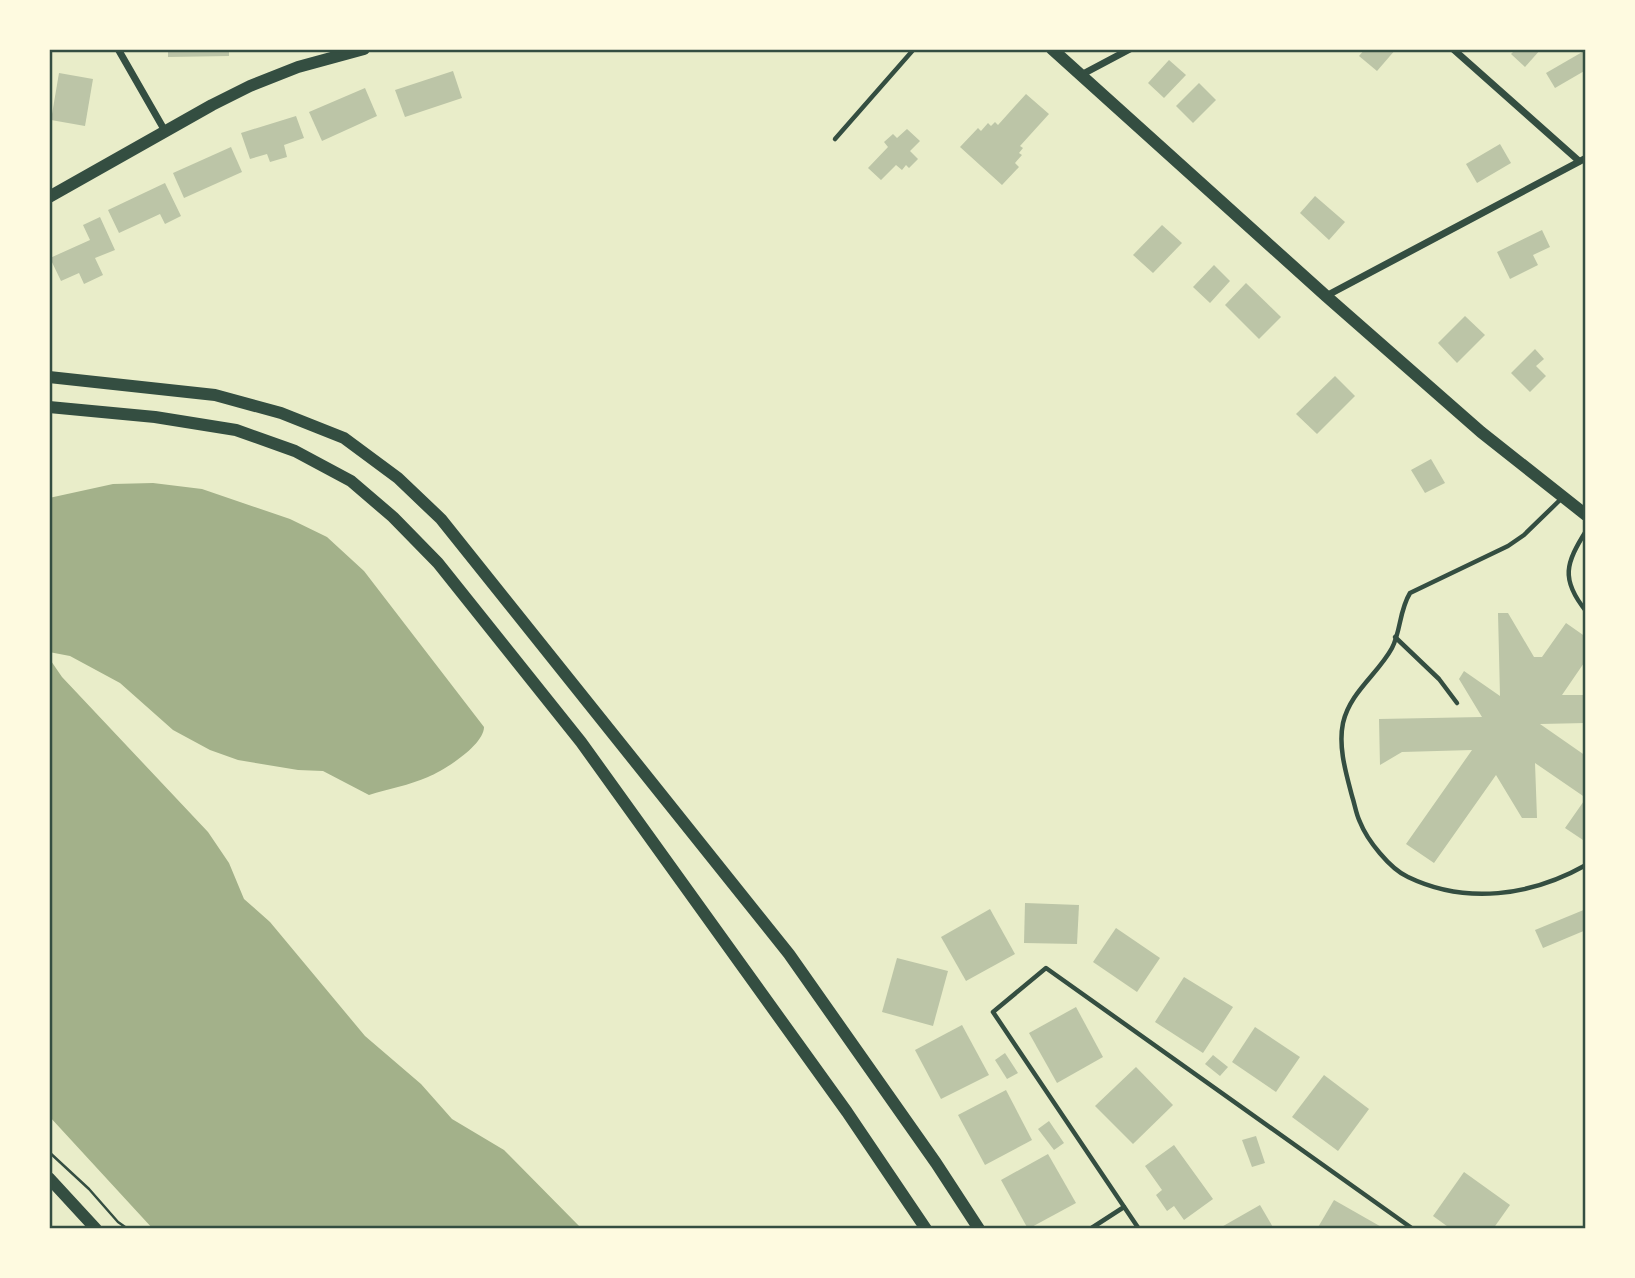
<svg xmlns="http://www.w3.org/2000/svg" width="1635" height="1278" font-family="Signika,sans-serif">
<rect width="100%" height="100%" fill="#e9edc9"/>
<g fill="#a3b18a">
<path d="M153,483L202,489L290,519L327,537L364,571L484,727C484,745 445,770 428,777C410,785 388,789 369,795L323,771L298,770L238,760L210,750L173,730L120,683L70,656L49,652V498L113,484Z"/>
<polygon points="49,658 62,677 208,832 229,863 244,899 270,922 365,1036 421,1084 452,1119 504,1150 582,1229 153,1229 49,1116"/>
</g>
<g fill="#bcc5a7">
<polygon points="168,49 229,49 229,56 168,57"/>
<polygon points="1365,49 1396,49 1377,71 1359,56"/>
<polygon points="1516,49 1541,49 1525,67 1511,54"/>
<polygon points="1584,51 1586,70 1555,88 1546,73"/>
<polygon points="1169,60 1186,75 1164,98 1148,83"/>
<polygon points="453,71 462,98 405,117 395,90"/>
<polygon points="59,73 93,79 85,126 51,120"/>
<polygon points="1199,83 1216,100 1193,123 1176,106"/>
<polygon points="365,88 377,116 322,141 309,112"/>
<polygon points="1026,94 1049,114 1020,146 1023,148 1019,153 1022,155 1015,163 1019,167 1002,185 960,147 978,128 981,131 988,123 991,126 995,122 998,125"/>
<polygon points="296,116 304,138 284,145 287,157 270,162 267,154 250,159 241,133"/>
<polygon points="907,129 920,141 910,151 918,159 909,168 906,165 902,170 896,165 881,180 868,168 888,147 884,142 893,134 897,138"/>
<polygon points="1500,144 1511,163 1477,183 1466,164"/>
<polygon points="231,147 242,172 184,198 173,173"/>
<polygon points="165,183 181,216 165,224 160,214 119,233 108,210"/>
<polygon points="1315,196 1345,222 1329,240 1300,213"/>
<polygon points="100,217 115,250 95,258 103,275 84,284 79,273 61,281 50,258 90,240 83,225"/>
<polygon points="1162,225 1182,243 1153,273 1133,255"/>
<polygon points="1542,230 1550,247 1533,255 1538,265 1510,279 1497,252"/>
<polygon points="1214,265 1230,281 1210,303 1193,287"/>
<polygon points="1246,283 1281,317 1259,339 1225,305"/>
<polygon points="1465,316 1485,335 1457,363 1438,343"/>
<polygon points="1535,349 1544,359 1536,366 1546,376 1530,392 1511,373"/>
<polygon points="1335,376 1355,396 1317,434 1296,414"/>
<polygon points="1431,459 1445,483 1425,493 1411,470"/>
<polygon points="1498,613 1508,613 1534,657 1542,657 1566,623 1586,637 1586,660 1562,695 1586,695 1586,723 1540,724 1586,756 1586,842 1565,828 1586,798 1535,763 1537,818 1522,818 1496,775 1434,863 1406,844 1472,750 1402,752 1380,765 1379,719 1482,717 1459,679 1464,671 1500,696"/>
<polygon points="1025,903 1079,905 1077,944 1024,943"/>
<polygon points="990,909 1015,954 966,981 941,937"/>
<polygon points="1586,909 1586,930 1543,948 1535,930"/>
<polygon points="1116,928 1160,958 1137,992 1093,962"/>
<polygon points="897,958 948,971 933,1026 882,1012"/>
<polygon points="1184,977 1233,1007 1203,1053 1155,1022"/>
<polygon points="1076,1007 1103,1057 1057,1083 1029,1033"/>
<polygon points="962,1025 989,1075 941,1099 915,1050"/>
<polygon points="1255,1027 1300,1057 1276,1092 1232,1062"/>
<polygon points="1005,1053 1018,1073 1007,1079 995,1060"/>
<polygon points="1213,1055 1228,1067 1220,1076 1205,1064"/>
<polygon points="1136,1067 1173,1105 1133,1144 1095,1106"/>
<polygon points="1324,1075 1369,1109 1338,1151 1292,1117"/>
<polygon points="1006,1090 1032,1140 985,1165 958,1115"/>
<polygon points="1049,1121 1064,1143 1054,1150 1038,1129"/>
<polygon points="1256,1136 1265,1163 1252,1167 1242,1140"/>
<polygon points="1174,1145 1213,1199 1184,1220 1174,1206 1167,1211 1156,1195 1162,1190 1145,1166"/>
<polygon points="1048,1154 1076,1203 1028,1229 1001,1180"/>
<polygon points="1464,1172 1510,1205 1493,1229 1451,1229 1433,1216"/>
<polygon points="1334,1200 1385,1229 1317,1229"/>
<polygon points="1260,1205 1274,1229 1218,1229"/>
</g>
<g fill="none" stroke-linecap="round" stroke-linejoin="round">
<polyline stroke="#344e41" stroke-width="2.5" points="49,1152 89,1189 118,1222 128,1229"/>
<g stroke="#344e41" stroke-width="4.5">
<polyline points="835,139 914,49"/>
<path d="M1562,498L1524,535L1508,546L1410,593C1399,611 1401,631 1392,648C1378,674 1350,692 1343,723C1338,747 1346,773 1352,796C1355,805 1356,814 1360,822C1367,840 1390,869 1408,877C1466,905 1531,896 1586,865"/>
<path d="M1586,531C1566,563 1560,579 1586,611"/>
<polyline points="1395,637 1439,679 1457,703"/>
<polyline points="1090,1229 1124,1207"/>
<polyline points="1139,1229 993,1012 1046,968 1413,1229"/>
</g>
<g stroke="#344e41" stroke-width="7">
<polyline points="118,49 165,131"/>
<polyline points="1453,49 1579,161"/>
<polyline points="1081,75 1130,49"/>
<polyline points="1326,296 1586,158"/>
</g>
<g stroke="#344e41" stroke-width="12">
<polyline points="1052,49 1326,296 1481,432 1586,515"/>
<polyline points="49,197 212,105 250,86 298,67 364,49"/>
<polyline points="49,1178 96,1229"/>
</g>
<g stroke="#344e41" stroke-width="12">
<polyline points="49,377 215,395 281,413 344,438 398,478 441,519 789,954 936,1163 979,1229"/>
<polyline points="49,407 155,417 236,430 295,451 351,481 393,517 438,563 581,742 847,1112 926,1229"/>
</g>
</g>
<rect width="1635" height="1278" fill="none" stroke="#fefae0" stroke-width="102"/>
<rect x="51" y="51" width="1533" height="1176" fill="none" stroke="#344e41" stroke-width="2.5"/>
</svg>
